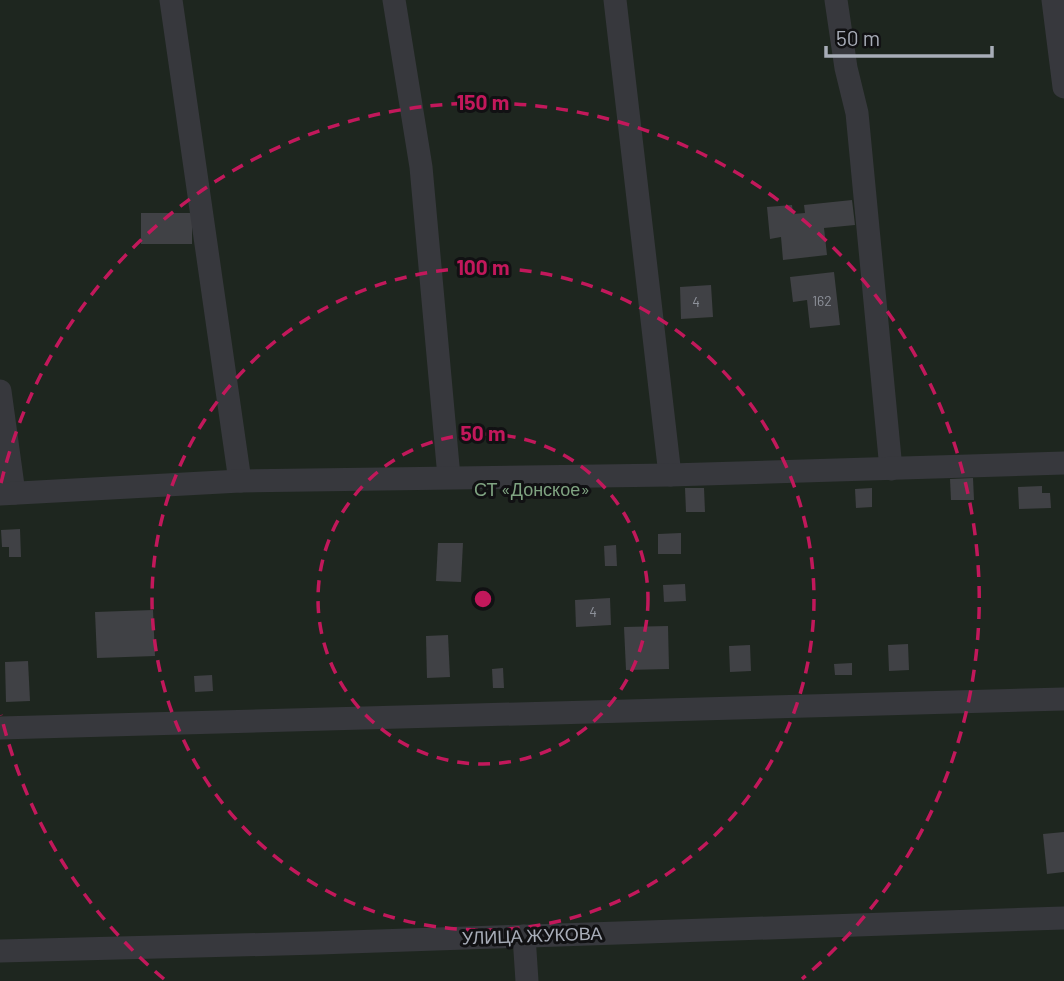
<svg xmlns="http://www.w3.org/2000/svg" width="1064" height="981" font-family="Barlow,sans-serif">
<rect width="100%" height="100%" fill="#161618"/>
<rect fill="#1e261f" x="0" y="0" width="1064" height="981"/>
<g fill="#404145">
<polygon points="852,200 855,225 824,228 827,255 783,260 781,237 770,239 767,207 792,205 793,214 805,213 804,205"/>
<rect x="141" y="213" width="51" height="31"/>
<polygon points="834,272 840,325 810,328 807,300 793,302 790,277"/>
<polygon points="711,285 713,317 681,319 680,287"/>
<polygon points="973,478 974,500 951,500 950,479"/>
<polygon points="1042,486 1042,493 1050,493 1051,508 1019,509 1018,487"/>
<polygon points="685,488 704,488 705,512 686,512"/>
<polygon points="872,488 872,507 856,508 855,489"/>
<polygon points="20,529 21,557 9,557 9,547 2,547 1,530"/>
<polygon points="681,533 681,554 658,554 658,534"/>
<polygon points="438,543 463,543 461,582 436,581"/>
<polygon points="616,545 617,566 605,566 604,546"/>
<polygon points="685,584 686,601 664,602 663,585"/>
<polygon points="610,598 611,625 576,627 575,600"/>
<polygon points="153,610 155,656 97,658 95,612"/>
<polygon points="668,626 669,669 626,670 624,627"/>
<polygon points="448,635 450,677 427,678 426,636"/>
<polygon points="908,644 909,670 889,671 888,645"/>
<polygon points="750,645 751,671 730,672 729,646"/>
<polygon points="28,661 30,701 6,702 5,662"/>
<polygon points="852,663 852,675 835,675 834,664"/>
<polygon points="503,668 504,688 493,688 492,669"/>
<polygon points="212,675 213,691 195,692 194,676"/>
<polygon points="1064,832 1064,872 1047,874 1043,834"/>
</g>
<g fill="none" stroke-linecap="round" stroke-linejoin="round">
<g stroke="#37383d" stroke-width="23">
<polyline points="171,0 240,481"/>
<polyline points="394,0 421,167 449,477"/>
<polyline points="615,0 670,475"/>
<polyline points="836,0 846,68 857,113 891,469"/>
<polyline points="1053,0 1064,87"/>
<polyline points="0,391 14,493"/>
<polyline points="0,494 240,481 670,475 1064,463"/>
<polyline points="0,728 1064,699"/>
<polyline points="524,936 527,981"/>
<polyline points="0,951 319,943 1064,918"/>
</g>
</g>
<g fill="none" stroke="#c2185b" stroke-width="3.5" stroke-dasharray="12 9">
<circle cx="483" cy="599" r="165"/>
<circle cx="483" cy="599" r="331"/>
<path d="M164 979A496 496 0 0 1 1 715M1 483A496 496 0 1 1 802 979"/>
</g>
<g text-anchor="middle" stroke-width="6" stroke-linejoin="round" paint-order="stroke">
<g font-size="14" fill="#8e929b">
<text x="822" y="306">162</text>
<text x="696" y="307">4</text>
<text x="593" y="617">4</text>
</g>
<g font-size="18" fill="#7fa381" stroke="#111113">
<text x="532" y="496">СТ «Донское»</text>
</g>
<g font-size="18" fill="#a8adb8" stroke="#111113">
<text transform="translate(532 936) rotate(-2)" y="6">УЛИЦА ЖУКОВА</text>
</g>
</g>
<circle cx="483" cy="599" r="10" fill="#c2185b" stroke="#111113" stroke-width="3.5"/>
<g font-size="21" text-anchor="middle" font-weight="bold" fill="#c2185b" stroke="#111113" stroke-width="6" stroke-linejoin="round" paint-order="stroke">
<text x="483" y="110">150 m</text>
<text x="483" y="275">100 m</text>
<text x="483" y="441">50 m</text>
</g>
<path d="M826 46v10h166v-10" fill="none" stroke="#a8adb8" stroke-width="3.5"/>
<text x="836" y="46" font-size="21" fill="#a8adb8" stroke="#111113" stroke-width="5" paint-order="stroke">50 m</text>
</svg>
